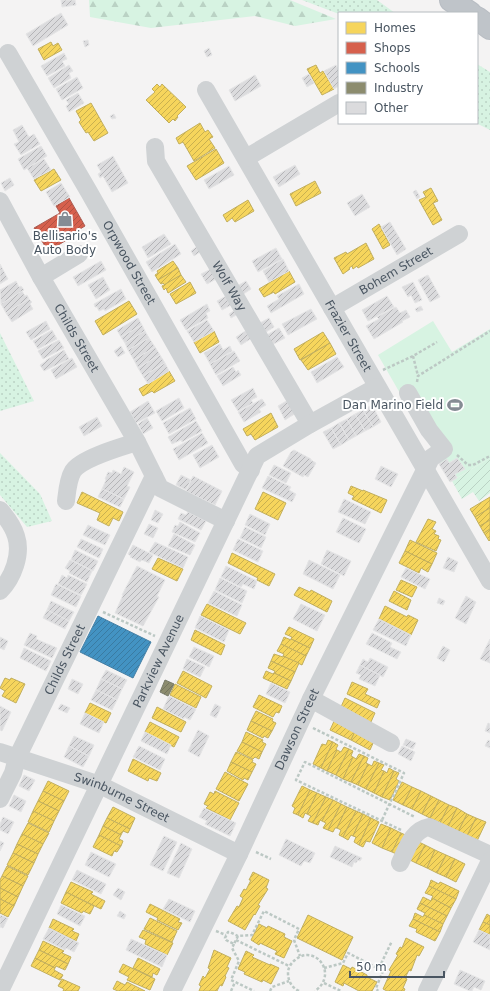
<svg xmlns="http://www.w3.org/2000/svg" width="490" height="991" font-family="'DejaVu Sans',sans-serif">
<defs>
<pattern id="grass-dots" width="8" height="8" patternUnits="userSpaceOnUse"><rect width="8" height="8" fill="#d7f3e2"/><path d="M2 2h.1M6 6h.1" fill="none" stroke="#bad2c4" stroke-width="1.8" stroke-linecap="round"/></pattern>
<pattern id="forest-firs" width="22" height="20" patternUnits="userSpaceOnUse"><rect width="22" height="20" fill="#d7f3e2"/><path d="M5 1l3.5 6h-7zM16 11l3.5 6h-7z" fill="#bad2c4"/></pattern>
<pattern id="garden-furrows" width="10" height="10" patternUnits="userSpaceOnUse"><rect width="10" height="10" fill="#d7f3e2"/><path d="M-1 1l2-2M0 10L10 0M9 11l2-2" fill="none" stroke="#bad2c4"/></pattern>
<pattern id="homes-hatch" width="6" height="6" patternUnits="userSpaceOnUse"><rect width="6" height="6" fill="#f6d55c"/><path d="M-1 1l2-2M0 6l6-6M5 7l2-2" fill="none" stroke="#c9b04f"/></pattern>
<pattern id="shops-hatch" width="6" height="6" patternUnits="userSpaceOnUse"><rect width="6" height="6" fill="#d6604d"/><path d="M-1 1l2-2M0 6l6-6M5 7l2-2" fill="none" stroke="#b05243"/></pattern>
<pattern id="schools-hatch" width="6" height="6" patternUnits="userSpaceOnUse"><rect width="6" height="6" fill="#4393c3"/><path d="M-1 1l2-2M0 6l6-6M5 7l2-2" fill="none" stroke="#3a7ba2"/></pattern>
<pattern id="industry-hatch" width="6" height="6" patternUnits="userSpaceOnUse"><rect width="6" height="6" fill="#8c8c6e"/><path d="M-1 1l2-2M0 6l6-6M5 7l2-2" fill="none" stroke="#74755e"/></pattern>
<pattern id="building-hatch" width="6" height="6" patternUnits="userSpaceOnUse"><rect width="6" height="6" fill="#dbdbdd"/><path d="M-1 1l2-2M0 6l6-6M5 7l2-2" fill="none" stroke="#b4b4b7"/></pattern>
</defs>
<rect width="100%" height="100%" fill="#f4f3f3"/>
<g fill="url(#grass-dots)">
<polygon points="302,0 377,0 395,13 339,13 339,14"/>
<polygon points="477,64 490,72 490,130 476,123"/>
<polygon points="0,333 34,401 0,411"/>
<polygon points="0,453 40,494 52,521 27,527 0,495"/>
</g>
<polygon fill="url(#forest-firs)" points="89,0 290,0 336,19 295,26 255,16 151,28 90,17"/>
<polygon fill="#d7f3e2" points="433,321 452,352 490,329 490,458 450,482 439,461 378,355"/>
<polygon fill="url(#garden-furrows)" points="490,458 490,493 479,501 473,492 462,499 452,481"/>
<g fill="url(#homes-hatch)" stroke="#c2af5e">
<polygon points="51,42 53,46 58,43 62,50 44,60 38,49"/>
<polygon points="316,65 320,73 323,71 334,89 322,95 307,69"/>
<polygon points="157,84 160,87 162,84 186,107 177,116 178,117 175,121 173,119 169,123 146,100 155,92 152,89"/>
<polygon points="91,103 108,133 94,141 88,132 86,133 79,122 81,120 76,111"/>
<polygon points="200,123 205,132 208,130 213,137 209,139 215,148 194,161 183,142 179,144 176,138"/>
<polygon points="216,149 224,163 196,180 187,166"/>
<polygon points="54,169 61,180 41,191 34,180"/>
<polygon points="315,181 321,193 296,206 290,194"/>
<polygon points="431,188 438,201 433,203 442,220 433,225 419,200 426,197 423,192"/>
<polygon points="248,200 254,211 235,222 232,218 227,222 223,215"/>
<polygon points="379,224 390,245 383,249 372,229"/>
<polygon points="366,243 374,259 358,268 357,266 353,269 352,266 349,268 350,269 343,274 334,258 346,252 347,254"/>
<polygon points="173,261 178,268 158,280 155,275 158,273 157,271"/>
<polygon points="178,268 181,275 165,285 163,283 161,284 158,280"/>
<polygon points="289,271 295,282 275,294 274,292 264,297 259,289"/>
<polygon points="181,275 186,282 168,293 166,288 164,290 162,286"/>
<polygon points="190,282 196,293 176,304 170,294"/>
<polygon points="129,301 137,314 103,335 95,321"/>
<polygon points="214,331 219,342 200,353 194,342"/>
<polygon points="323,332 330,343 300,360 294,349"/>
<polygon points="330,343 336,354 308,370 301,360"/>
<polygon points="169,371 175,381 154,393 152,391 143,396 139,389"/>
<polygon points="271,413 278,427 255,440 251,434 247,436 243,429"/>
<polygon points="351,486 363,491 363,490 387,500 381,513 352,499 354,496 348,493"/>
<polygon points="82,492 123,512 119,521 113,518 109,526 97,520 100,513 77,503"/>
<polygon points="263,492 286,503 278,520 255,509"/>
<polygon points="490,497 490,508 475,517 470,509"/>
<polygon points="490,508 490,520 480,526 475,517"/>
<polygon points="428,519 436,522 432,529 436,531 434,534 439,536 438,539 441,540 436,551 416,542"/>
<polygon points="490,520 490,529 484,533 480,526"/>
<polygon points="490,529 490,540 489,541 484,533"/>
<polygon points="410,540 437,553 432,564 405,551"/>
<polygon points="405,551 432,564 428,572 421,568 419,573 399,563"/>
<polygon points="232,553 275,574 269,586 257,580 258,578 228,563"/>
<polygon points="158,558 183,569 177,581 152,569"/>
<polygon points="401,580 417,587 412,597 396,590"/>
<polygon points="299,587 310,592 311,590 332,601 327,612 294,595"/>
<polygon points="394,591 411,600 407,610 389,601"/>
<polygon points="207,604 246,623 240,634 201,615"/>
<polygon points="385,606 407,617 408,615 418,620 411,635 379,619"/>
<polygon points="289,627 314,639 310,648 291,639 292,637 285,634"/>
<polygon points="195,630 225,645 221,655 191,640"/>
<polygon points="284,637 291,640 291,639 310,648 306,656 281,644"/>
<polygon points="281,644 306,656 302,665 283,656 284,654 277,651"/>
<polygon points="274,654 283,657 283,656 299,663 295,672 271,661"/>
<polygon points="271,661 295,672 291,681 274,673 275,671 268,668"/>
<polygon points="183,671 212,686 206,698 177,683"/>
<polygon points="266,671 273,674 274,673 291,681 287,689 263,678"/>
<polygon points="5,678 10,680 11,678 25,684 16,703 2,696 5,691 0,688"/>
<polygon points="352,682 368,689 365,694 380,701 377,708 347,694"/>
<polygon points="175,684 201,697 196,708 170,695"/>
<polygon points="259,695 282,706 279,713 276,712 273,717 253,707"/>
<polygon points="345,698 375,713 370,724 340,709"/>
<polygon points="90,703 111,713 106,723 85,713"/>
<polygon points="157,707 186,722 181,732 152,718"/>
<polygon points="256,711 273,719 272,721 276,723 272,731 251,721"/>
<polygon points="335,719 356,729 351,740 330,730"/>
<polygon points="251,721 272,731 268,738 264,736 263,738 247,730"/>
<polygon points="150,722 179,737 174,747 145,732"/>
<polygon points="356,729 374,741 370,750 351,740"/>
<polygon points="246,732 263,740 262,742 266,744 262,752 242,742"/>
<polygon points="328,740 333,742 321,768 313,764 322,744 326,745"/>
<polygon points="242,742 262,752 259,759 255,757 253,759 237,751"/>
<polygon points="333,742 338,745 336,749 337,750 327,771 321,768"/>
<polygon points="344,747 349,749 336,775 327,771 337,750 341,752"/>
<polygon points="349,749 353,751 351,756 353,757 343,779 336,775"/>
<polygon points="236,752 253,760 252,762 256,764 252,772 231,762"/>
<polygon points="359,754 364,756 351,782 343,779 353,757 356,759"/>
<polygon points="364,756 368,758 366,763 368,764 358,785 351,782"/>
<polygon points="133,759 161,773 157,781 149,778 148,781 128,771"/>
<polygon points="374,761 379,763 366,789 358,785 368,764 372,766"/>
<polygon points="231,762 252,772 248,780 244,778 243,780 227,771"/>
<polygon points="379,763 384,765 381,770 384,771 374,793 366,789"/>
<polygon points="389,768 394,771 382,797 374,793 384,771 387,773"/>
<polygon points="394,771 399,773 396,779 399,781 390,800 382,797"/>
<polygon points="225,772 248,784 239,801 216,789"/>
<polygon points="48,781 69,791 64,801 43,791"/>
<polygon points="402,782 412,787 403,805 393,800"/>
<polygon points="302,786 310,790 298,815 293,813 295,808 292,806"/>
<polygon points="412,787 421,791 412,809 403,805"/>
<polygon points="310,790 317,793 307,814 305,813 303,818 298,815"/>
<polygon points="43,791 64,801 59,811 38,801"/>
<polygon points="215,791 239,803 230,820 206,808 208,806 204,804 210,792 214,794"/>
<polygon points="421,791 431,796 422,814 412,809"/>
<polygon points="317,793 326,797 313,823 308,821 311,816 307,814"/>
<polygon points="431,796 439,800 430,818 422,814"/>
<polygon points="326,797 333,800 322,821 320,820 318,825 313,823"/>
<polygon points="333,800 341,804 328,830 323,828 326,823 322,821"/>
<polygon points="439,800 449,805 440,823 430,818"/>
<polygon points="38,801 59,811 54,821 33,811"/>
<polygon points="341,804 347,807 337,828 335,828 333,832 328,830"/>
<polygon points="449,805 457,808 448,827 440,823"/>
<polygon points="113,807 135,818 130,829 107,818"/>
<polygon points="347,807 356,811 343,837 339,835 341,830 337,828"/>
<polygon points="457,808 467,814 458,832 448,827"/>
<polygon points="33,811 54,821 49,832 28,822"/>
<polygon points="356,811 363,814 353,836 351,835 348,840 343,837"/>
<polygon points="363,814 371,818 359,845 354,842 356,837 353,836"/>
<polygon points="467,814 476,818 467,836 458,832"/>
<polygon points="107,818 130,829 128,833 123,831 121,835 103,826"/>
<polygon points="371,818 379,822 370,842 366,841 363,847 359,845"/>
<polygon points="476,818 486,822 477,841 467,836"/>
<polygon points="28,823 49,833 43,844 22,834"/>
<polygon points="381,824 391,828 382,848 372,843"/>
<polygon points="103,826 121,835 119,839 123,841 121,846 99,835"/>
<polygon points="391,828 401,833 392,852 382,848"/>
<polygon points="401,833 410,837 401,856 392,852"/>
<polygon points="22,834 43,844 38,854 17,844"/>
<polygon points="99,835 121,846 117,852 114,851 112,856 93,847"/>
<polygon points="415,840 425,845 416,863 406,858"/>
<polygon points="17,844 38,854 34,863 13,853"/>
<polygon points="425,845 435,850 427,868 416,863"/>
<polygon points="435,850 446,855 437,873 427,868"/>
<polygon points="13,853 34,863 28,875 7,865"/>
<polygon points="446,855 455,859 446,877 437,873"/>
<polygon points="455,859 465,864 456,882 446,877"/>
<polygon points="7,866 28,876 23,886 2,876"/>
<polygon points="253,872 269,880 266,888 268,889 258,905 260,906 255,915 254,914 245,930 228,921 237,906 239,907 243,898 240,896 244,889 246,890 251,880 249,880"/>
<polygon points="2,876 23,886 18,897 0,888 0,880"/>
<polygon points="431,880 439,884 440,882 459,891 456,899 429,886"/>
<polygon points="71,882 93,892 91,894 105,901 101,909 66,892"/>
<polygon points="429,886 456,899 451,908 432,898 433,896 425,893"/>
<polygon points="0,888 18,897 14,906 0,899"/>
<polygon points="66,892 94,906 90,914 83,911 82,913 61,903"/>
<polygon points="423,897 431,901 432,898 451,908 447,916 420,903"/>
<polygon points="0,899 14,906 8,917 0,913"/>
<polygon points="420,903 447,916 443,924 424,915 425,913 417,909"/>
<polygon points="150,904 180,919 178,922 182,923 178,930 157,920 158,918 146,912"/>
<polygon points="415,913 423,917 424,915 443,924 440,932 413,919"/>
<polygon points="487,914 490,916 490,925 483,922"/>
<polygon points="308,915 353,937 342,960 297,938"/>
<polygon points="150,918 177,931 172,942 144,929"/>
<polygon points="53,919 74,929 72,931 79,934 76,941 49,928"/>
<polygon points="413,919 440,932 435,941 416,932 417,929 409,926"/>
<polygon points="483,922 490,925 490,935 479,930"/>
<polygon points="259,924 267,928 268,926 285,934 284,937 292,941 284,958 275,954 277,951 260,943 259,945 251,940"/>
<polygon points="143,930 173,943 167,955 145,944 146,940 139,937"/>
<polygon points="406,938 424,947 419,956 417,955 411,971 409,970 405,978 407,979 403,988 405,989 404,991 387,991 383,989 391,971 389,970 398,955 396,954 400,947 402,948"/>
<polygon points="43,941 64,951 62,953 71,957 68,964 39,950"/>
<polygon points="39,950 68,964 65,970 56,966 55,968 35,958"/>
<polygon points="214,950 231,958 227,967 229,968 225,976 226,977 222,986 220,985 217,991 199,991 201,986 199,985 203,976 205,978 210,969 208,968"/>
<polygon points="246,951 254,955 252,957 270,965 270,964 279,968 271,984 263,980 262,982 244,974 245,972 238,969"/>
<polygon points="35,958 55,968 54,970 63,975 60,980 31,966"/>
<polygon points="138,958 160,969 157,975 153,973 152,977 133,968"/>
<polygon points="123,964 155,979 150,990 127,980 129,977 119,972"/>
<polygon points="343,965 351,969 352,967 367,975 367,977 377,982 372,991 359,991 344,983 343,986 335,982"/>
<polygon points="62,979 80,987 78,991 63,991 64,989 58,986"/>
<polygon points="117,981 125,985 127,982 145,991 118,991 113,989"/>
</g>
<polygon fill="url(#shops-hatch)" stroke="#ac5d53" points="69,198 85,226 75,232 77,234 48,251 34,228 60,213 56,206"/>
<polygon fill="url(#schools-hatch)" stroke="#4580a6" points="98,616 151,642 133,678 80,652"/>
<polygon fill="url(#industry-hatch)" stroke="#787c6a" points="165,680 174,684 168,696 160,692"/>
<g fill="url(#building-hatch)" stroke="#e5e5e6">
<polygon points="61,0 75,0 76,5 62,7"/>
<polygon points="61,13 68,25 33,46 26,34"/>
<polygon points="88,40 89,45 85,47 83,41"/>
<polygon points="209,48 212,55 207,57 204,51"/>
<polygon points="64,53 67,59 62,61 65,66 47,76 41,66"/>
<polygon points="69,65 73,71 69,73 71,78 54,88 48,78"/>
<polygon points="336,65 339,71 339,86 334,89 324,71"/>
<polygon points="309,74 314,83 307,87 302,78"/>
<polygon points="255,75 261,86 235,101 229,90"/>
<polygon points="77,77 83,88 62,100 56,89"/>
<polygon points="78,93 84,103 69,112 66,106 69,104 66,100"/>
<polygon points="114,114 116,118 112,119 110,116"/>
<polygon points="22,125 29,137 34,134 40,144 21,155 14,144 19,142 13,130"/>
<polygon points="41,146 47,156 24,170 18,159"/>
<polygon points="113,156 128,183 112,192 103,176 100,178 98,174 101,172 97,165"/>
<polygon points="44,159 51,170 34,179 27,168"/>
<polygon points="295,165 300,174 279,187 273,177"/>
<polygon points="229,166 234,175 209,189 204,180"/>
<polygon points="10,178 14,185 5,191 1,183"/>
<polygon points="61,183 70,197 54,206 46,192"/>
<polygon points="416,190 420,197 417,199 413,192"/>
<polygon points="362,194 370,207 355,216 347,203"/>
<polygon points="390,222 406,249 397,255 381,227"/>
<polygon points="164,234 171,244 148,258 142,247"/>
<polygon points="175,244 181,254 152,272 146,262"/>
<polygon points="200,244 203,250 194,256 191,251"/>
<polygon points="276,248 282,259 258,272 252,261"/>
<polygon points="283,259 289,271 269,282 263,271"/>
<polygon points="101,261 106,270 78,286 73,277"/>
<polygon points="0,264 8,279 0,284"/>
<polygon points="213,268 218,278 207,284 201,274"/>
<polygon points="428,275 440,297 430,302 418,280"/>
<polygon points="103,277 110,290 96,299 88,285"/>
<polygon points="16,281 19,287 21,286 24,290 1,304 0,290"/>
<polygon points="246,281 251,289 242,295 237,286"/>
<polygon points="413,282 422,300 415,303 411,295 408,297 402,287"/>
<polygon points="299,284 304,294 271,313 267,306 279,299 277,296"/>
<polygon points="121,289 126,299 105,311 104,309 99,311 97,307 95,307 94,304"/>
<polygon points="22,291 25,296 27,295 29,299 6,313 1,304"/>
<polygon points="228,295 233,304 222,310 217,301"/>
<polygon points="387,296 394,307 368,321 362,310"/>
<polygon points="29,299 32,302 30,304 33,309 12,322 6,313"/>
<polygon points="207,304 210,311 206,313 208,318 186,330 180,320"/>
<polygon points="421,306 423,310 417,312 415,309"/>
<polygon points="396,307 400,313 406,310 410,317 402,321 403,322 374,339 366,326 379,319 377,317"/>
<polygon points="311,309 317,319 288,335 282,324"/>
<polygon points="235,310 238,314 231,318 229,314"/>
<polygon points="138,318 142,325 121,337 117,330"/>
<polygon points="269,318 274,327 263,334 258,324"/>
<polygon points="207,320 214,331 194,342 187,331"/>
<polygon points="46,321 50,329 31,340 26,332"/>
<polygon points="142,325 145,331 125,343 121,337"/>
<polygon points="279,328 285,338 270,346 265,336"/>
<polygon points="52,330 57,339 38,349 33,341"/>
<polygon points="247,330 252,338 241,345 236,337"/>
<polygon points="145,331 149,338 128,350 125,343"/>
<polygon points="149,338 155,347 134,360 128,350"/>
<polygon points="59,340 64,348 43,359 38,351"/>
<polygon points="220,344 223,350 230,346 232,351 210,364 204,353"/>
<polygon points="121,346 125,353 118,357 114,351"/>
<polygon points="155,347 160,355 138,368 134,360"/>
<polygon points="64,350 69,359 44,371 40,365 46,361 46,360"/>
<polygon points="234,351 240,361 216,375 210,364"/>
<polygon points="160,355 165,363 143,376 138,368"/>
<polygon points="337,357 344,367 317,383 311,372"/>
<polygon points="72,358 77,367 56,379 51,370"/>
<polygon points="165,363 169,371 148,384 143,376"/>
<polygon points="233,367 236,372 238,370 241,375 223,386 217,376"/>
<polygon points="253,388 257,397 251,400 253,403 238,411 231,400"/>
<polygon points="179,398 184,408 162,421 156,411"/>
<polygon points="262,399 266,405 259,409 261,412 244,422 238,412"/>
<polygon points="288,400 296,413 285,420 278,406"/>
<polygon points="148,401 155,413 136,423 130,412"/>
<polygon points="372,405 381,422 373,427 363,410"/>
<polygon points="190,408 196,419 169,434 163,423"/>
<polygon points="363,410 373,427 365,431 355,414"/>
<polygon points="355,414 365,431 356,436 347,419"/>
<polygon points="97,417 102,426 84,436 79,427"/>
<polygon points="147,418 153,428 143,434 138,424"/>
<polygon points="347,419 356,436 349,440 339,423"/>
<polygon points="196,421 202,431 182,442 181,440 172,444 168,437"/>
<polygon points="339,423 349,440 341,445 331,428"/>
<polygon points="331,428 341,445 333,449 323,432"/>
<polygon points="202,433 208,443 179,460 173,449"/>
<polygon points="212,445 219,457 200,468 193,455"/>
<polygon points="294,450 311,459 311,460 316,463 308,477 304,475 303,477 283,466 291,452"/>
<polygon points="457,458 465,469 455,474 457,478 450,482 439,464 447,459 449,463"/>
<polygon points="274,465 291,473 286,483 269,475"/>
<polygon points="381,466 398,474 391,487 375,479"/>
<polygon points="124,467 134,472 127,486 130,487 124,499 102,489 106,480 105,479 108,472 112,473 113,470 121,474"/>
<polygon points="181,475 191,480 186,490 176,485"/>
<polygon points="193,476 222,491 215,505 186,491"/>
<polygon points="268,476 291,487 289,490 296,494 292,502 262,488"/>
<polygon points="102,489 124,499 120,507 98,497"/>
<polygon points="344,499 371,512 365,524 338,512"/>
<polygon points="155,510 163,514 158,523 151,520"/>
<polygon points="188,512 206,521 201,530 178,519 181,513 186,515"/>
<polygon points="250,514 270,524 265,535 245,525"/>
<polygon points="343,518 366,529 359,543 336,532"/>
<polygon points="180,522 200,533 195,542 172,532 175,525 178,526"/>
<polygon points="149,524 158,528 153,538 144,534"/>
<polygon points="88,525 110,535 105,545 83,535"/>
<polygon points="245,527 266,537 261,548 240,538"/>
<polygon points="174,534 195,545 190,555 168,546"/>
<polygon points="81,539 103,549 99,558 77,547"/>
<polygon points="238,539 263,551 258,562 233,550"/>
<polygon points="155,542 188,557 183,568 149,552"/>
<polygon points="133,545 153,555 149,563 142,560 140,562 130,557 131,556 128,554"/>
<polygon points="75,550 98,561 93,571 71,560"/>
<polygon points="327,550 351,561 344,576 321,564"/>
<polygon points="448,557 458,562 454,572 443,568"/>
<polygon points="70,560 92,571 87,582 69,573 70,571 65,568"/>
<polygon points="309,560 340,575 333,589 303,574"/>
<polygon points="137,566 165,580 157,596 159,597 143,626 115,613 123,595 122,595"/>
<polygon points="226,566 257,581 254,589 243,584 241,587 221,577"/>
<polygon points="406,568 430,579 425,589 401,577"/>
<polygon points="62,575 67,578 68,575 87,584 81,595 58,584"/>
<polygon points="220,578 247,591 242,603 215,590"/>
<polygon points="56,584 81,596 76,607 51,595"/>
<polygon points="214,591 242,605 237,616 208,603"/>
<polygon points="466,596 476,602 466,624 455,618"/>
<polygon points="439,598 445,601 443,605 437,603"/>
<polygon points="51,601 74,612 69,621 47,610"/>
<polygon points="301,604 325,615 317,631 293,619"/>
<polygon points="47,610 69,621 65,629 43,618"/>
<polygon points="200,616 229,630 224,642 195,628"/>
<polygon points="379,619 411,635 406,646 373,630"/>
<polygon points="30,633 37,636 36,639 57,648 52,658 24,645"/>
<polygon points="372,633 392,643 390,647 401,652 397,659 366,644"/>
<polygon points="0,637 8,641 4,650 0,648"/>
<polygon points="490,639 490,663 480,659"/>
<polygon points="443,646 450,650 444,662 437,658"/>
<polygon points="194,647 214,656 209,667 189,657"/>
<polygon points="24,648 51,661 46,671 20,658"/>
<polygon points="370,658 388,667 383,677 360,665 363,659 368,662"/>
<polygon points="187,659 205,667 200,677 183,669"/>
<polygon points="360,665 380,675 375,686 359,679 361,675 356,673"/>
<polygon points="106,670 127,680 122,689 101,679"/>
<polygon points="72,679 83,684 78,694 68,689"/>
<polygon points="101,679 122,689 117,700 96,690"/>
<polygon points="271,683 290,692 285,703 266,694"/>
<polygon points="96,690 117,700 112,710 91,700"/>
<polygon points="169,696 196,709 190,720 184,717 184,719 163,709"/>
<polygon points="61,704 70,708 67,713 58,709"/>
<polygon points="215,704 221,707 216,718 210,715"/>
<polygon points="0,706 11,712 2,731 0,730"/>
<polygon points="85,713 104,722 99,733 80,724"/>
<polygon points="488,723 490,724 490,733 485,731"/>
<polygon points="198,730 209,736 199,757 188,751"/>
<polygon points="145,732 171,745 167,754 141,741"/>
<polygon points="74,736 94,745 89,756 69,746"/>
<polygon points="406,739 416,743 413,749 403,745"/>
<polygon points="488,740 490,741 490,748 485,746"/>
<polygon points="69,746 89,756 83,767 64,757"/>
<polygon points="139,746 165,759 160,770 133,757"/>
<polygon points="402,746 415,752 411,761 398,754"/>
<polygon points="24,775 35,780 29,791 19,786"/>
<polygon points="14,795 26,801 21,812 9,806"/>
<polygon points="204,808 236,823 230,836 205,824 207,821 199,817"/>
<polygon points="3,817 14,822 8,834 0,830 0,824"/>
<polygon points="164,836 177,842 163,871 150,865"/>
<polygon points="286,839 315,853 310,863 304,861 301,866 279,855"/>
<polygon points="0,841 4,843 0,851"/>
<polygon points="181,843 192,849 179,878 167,873"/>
<polygon points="335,846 362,858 360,861 358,860 356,863 354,862 352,867 330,857"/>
<polygon points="91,852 116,864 109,877 85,865"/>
<polygon points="77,870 106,884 101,894 72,880"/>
<polygon points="118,888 125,892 121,900 113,895"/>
<polygon points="169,899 195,911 190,922 163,909"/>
<polygon points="61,905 85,916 80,926 57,914"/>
<polygon points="120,911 126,915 124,919 117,916"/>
<polygon points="0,915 8,918 3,928 0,927"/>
<polygon points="49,928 79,943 74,952 66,948 65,950 43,939"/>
<polygon points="479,930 490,935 490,950 473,942"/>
<polygon points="131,939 167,955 162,967 126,950"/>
<polygon points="460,970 485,981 481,990 474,987 472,991 470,991 454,984"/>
</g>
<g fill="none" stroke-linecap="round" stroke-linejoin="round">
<defs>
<g id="highway">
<polyline points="451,0 470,13"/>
<polyline points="477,18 490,28"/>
</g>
</defs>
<use href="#highway" stroke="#b8bdc3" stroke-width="24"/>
<g stroke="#bcc8c4" stroke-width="2.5" stroke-dasharray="3 2" stroke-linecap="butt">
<polyline points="413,356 418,376"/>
<polyline points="383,370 413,356 437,342"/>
<polyline points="417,382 418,376 490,331"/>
<polyline points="457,455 468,465 473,465 490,456"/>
<polyline points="103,612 155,636"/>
<polyline points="313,728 404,773 382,820"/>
<polyline points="401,830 296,780 305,762 415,817"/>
<polyline points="256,852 271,859"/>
<polyline points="216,931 226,935"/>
<polyline points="238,936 234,944 226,940 225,938 228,932 230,932 238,936 252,935 264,911 299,929 294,940 300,956"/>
<polyline points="236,940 289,966"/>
<polyline points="234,944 232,948 239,961 231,980 254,991"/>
<polyline points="324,968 343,963 348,953 350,954 383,971 376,988 378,991"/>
<polyline points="379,968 392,941"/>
<polyline points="324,983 341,991"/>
<polyline points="231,991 235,982"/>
<polyline points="270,991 272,987 289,981"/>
<path d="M299,991C292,988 288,981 288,973C288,968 291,963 295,960C315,943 339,974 315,991"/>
</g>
<g stroke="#cfd2d4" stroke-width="18">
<path id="s1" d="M8,53L89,192L243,464L251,470"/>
<path id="s2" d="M206,90L490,581"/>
<path id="s3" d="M155,147L156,161L310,424"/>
<polyline points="246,158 339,103"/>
<path id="s4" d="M0,201L41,277L137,442L160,488L226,521"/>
<polyline points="41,277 79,254"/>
<path id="s5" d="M332,308L459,234"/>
<path d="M66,501C67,492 68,479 73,471C82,458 121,447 137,442"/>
<path d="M0,510C7,518 13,526 16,536C22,554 13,578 0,591"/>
<polyline points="311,699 391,743"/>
<path id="s6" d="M0,752L100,785L239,854"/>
<path id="s7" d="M0,799L13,773L17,758L154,476"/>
<path d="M400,863C407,849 412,830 429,827L490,855"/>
<path id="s8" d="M0,991L257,456L310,424L377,387"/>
<path id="s9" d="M172,991L239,854L311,699L431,458L444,449L429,430L408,393"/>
<polyline points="427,991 490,861"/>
</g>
<use href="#highway" stroke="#bfc4c9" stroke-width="22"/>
</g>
<defs>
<symbol id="shop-bare" viewBox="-9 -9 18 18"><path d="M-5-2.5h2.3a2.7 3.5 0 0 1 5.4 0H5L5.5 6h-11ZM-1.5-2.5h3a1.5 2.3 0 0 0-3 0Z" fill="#858c94" stroke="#fff" stroke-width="2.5" paint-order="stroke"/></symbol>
<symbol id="stadium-bare" viewBox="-9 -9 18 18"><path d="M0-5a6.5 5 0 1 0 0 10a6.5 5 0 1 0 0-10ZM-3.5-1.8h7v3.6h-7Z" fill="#858c94" stroke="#fff" stroke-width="2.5" paint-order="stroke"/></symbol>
</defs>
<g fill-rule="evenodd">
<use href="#shop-bare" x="54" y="208" width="22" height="22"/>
<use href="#stadium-bare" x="444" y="394" width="22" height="22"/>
</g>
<g text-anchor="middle" stroke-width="4" stroke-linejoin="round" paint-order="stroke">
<g font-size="12" fill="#495561" stroke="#fff">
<text x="65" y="240">Bellisario's<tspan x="65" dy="14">Auto Body</tspan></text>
<text x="443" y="409" text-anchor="end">Dan Marino Field</text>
</g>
<g font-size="12" fill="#495561" stroke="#fff">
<text dy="4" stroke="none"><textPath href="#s1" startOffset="242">Orpwood Street</textPath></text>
<text dy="4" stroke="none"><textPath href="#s5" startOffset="74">Bohem Street</textPath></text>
<text dy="4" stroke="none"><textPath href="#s3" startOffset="159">Wolf Way</textPath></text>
<text dy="4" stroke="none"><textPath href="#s2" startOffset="284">Frazier Street</textPath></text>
<text dy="4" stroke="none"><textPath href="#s4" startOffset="157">Childs Street</textPath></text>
<text dy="4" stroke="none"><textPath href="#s7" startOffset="154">Childs Street</textPath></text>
<text dy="4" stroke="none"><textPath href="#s8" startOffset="366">Parkview Avenue</textPath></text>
<text dy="4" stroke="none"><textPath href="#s9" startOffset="290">Dawson Street</textPath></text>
<text dy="4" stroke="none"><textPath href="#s6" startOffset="130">Swinburne Street</textPath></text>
</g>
</g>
<rect x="338" y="12" width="140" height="112" fill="#ffffff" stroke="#b6bbc0"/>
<rect x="346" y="22" width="20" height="12" fill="#f6d55c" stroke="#b6bbc0"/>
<text x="374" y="32" font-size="12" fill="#495561">Homes</text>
<rect x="346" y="42" width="20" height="12" fill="#d6604d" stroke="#b6bbc0"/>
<text x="374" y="52" font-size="12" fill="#495561">Shops</text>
<rect x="346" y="62" width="20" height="12" fill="#4393c3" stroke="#b6bbc0"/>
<text x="374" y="72" font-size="12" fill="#495561">Schools</text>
<rect x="346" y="82" width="20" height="12" fill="#8c8c6e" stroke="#b6bbc0"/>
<text x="374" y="92" font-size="12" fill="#495561">Industry</text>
<rect x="346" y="102" width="20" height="12" fill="#dbdbdd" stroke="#b6bbc0"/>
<text x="374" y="112" font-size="12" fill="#495561">Other</text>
<path d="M350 971v6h94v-6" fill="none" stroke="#495561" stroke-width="2"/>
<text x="356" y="971" font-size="12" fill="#495561" stroke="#ffffff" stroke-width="3" paint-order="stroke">50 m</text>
</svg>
